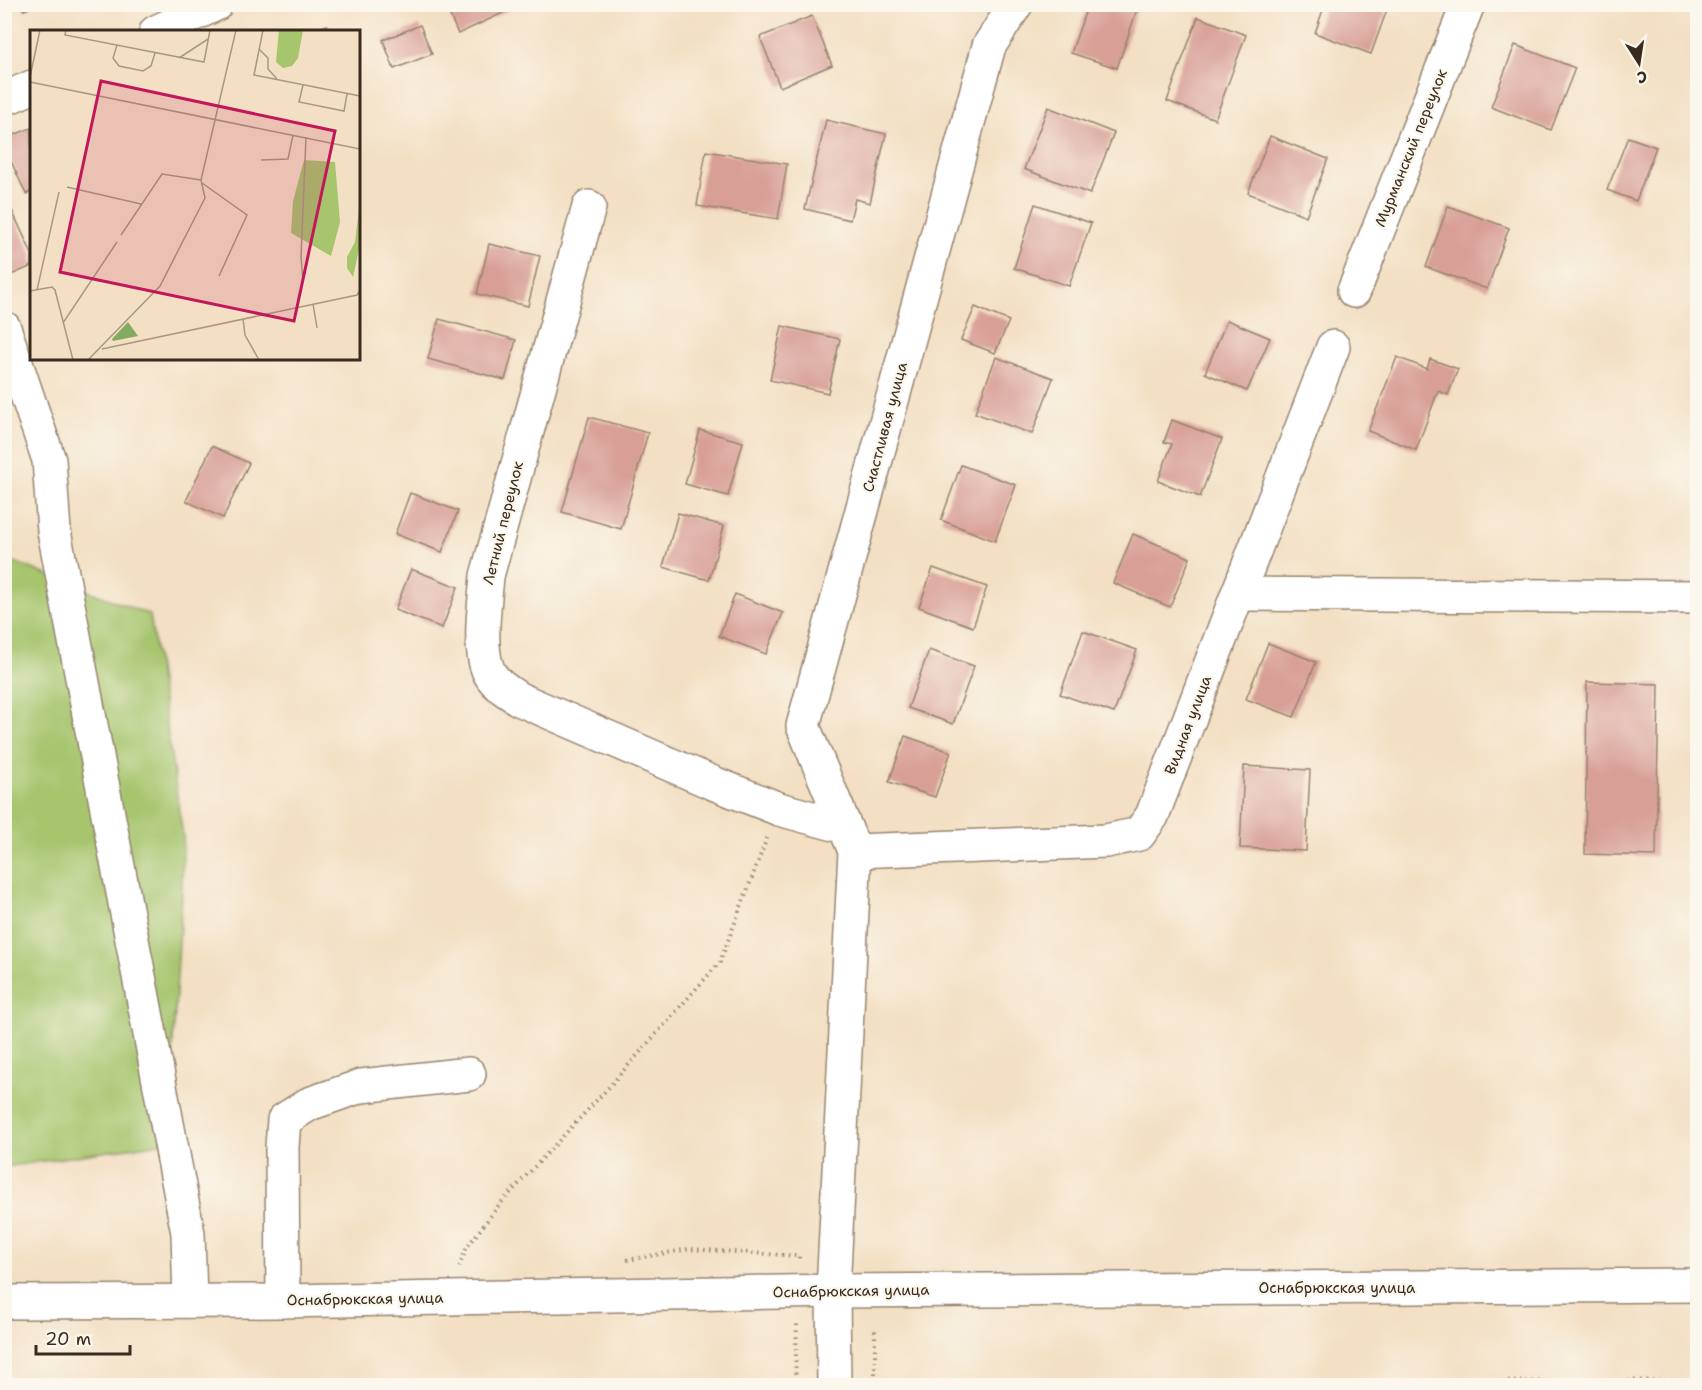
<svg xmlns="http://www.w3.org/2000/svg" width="1702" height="1390" font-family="'Shantell Sans',sans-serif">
<rect width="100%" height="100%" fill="#fbf7ec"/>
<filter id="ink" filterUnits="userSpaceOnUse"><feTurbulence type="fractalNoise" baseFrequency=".0167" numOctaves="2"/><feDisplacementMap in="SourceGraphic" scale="12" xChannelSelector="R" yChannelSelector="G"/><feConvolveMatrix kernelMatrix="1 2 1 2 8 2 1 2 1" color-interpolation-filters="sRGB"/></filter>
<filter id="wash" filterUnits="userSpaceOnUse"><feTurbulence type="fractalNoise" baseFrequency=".008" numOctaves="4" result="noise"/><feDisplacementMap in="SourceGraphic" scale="24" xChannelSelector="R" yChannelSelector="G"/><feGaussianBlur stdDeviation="1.35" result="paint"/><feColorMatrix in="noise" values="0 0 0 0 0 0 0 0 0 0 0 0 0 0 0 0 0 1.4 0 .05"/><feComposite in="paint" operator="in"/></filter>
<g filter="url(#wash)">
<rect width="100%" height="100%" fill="#f3dfc3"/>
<polygon fill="#a6c56d" stroke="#707846" stroke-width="1.5" points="4,558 150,615 183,836 182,893 167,1142 5,1167"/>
<g id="blocks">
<g fill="#d89f96">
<polygon points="445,4 522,4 458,34"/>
<polygon points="1088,4 1139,4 1117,68 1071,53"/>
<polygon points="1325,4 1389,4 1371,54 1315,33"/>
<polygon points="21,5 37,5 24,10"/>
<polygon points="812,16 832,65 780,87 760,37"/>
<polygon points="1198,17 1246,35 1215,119 1167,101"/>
<polygon points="327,25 329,32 311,32"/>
<polygon points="420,25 432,54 394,69 383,40"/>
<polygon points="1515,45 1575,68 1551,130 1491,107"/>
<polygon points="1048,107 1114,133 1090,194 1024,169"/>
<polygon points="826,120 886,134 870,203 855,199 850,220 805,209"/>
<polygon points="31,128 32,191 26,194 4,146 4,139"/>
<polygon points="1270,136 1328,159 1306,216 1248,193"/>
<polygon points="1628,137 1656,147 1636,201 1607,190"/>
<polygon points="706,151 787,164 778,219 697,206"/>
<polygon points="4,193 32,254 32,266 4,278"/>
<polygon points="1035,204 1091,223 1069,286 1014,268"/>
<polygon points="1448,206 1509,228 1487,289 1426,267"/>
<polygon points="489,244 540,256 528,306 477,294"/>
<polygon points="975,307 1009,321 995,353 961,340"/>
<polygon points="439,319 516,340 505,380 428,359"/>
<polygon points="1227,320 1270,338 1247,391 1205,373"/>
<polygon points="782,326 840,339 828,393 770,380"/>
<polygon points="996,357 1053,378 1032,434 975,413"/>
<polygon points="1397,357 1427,369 1430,359 1458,369 1448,395 1438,391 1416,450 1368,431"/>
<polygon points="589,417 648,433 621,529 562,512"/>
<polygon points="1172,420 1222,439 1200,497 1158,481 1172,444 1164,442"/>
<polygon points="700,430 743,442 728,496 685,484"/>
<polygon points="212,446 249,463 223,518 186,501"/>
<polygon points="961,465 1016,485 995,541 941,520"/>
<polygon points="410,493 458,511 442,552 395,534"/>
<polygon points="678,513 724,526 709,580 663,567"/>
<polygon points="1133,534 1190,558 1170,607 1113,583"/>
<polygon points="933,568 987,587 973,627 919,607"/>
<polygon points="411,569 458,587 442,628 395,610"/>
<polygon points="735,594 783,613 766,654 719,636"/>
<polygon points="1083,631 1137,650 1114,713 1060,694"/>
<polygon points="1268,643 1316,662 1294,717 1246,699"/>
<polygon points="929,650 974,666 953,724 908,708"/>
<polygon points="1587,682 1659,684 1656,856 1585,854"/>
<polygon points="905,736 951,752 935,797 889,782"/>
<polygon points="1244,766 1310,770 1306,851 1240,848"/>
</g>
</g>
</g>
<g filter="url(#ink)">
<use href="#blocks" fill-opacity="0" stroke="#978470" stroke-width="1.5"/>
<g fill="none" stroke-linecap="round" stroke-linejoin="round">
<defs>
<g id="minor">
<polyline points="156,32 216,4"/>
<polyline points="4,99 32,87"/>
<path d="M589,207L487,576C485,602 478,647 488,670C494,684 507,691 519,699L713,783L779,809L845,827"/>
<polyline points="1354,291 1468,4"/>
<polyline points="4,328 49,460 54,531 188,1233 190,1301"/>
<polyline points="1238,594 1698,597"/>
<polyline points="855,851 1106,841 1139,834 1152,816 1333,347"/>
<polyline points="283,1301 282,1147 284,1120 309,1104 361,1086 469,1074"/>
<polyline points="4,1302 283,1301 833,1291 1698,1285"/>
<polyline points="834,1386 833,1291 855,851 803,726 989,46 1016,4"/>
</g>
</defs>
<use href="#minor" stroke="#978470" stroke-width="36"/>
<g stroke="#978470" stroke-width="4" stroke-dasharray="1.5 4.5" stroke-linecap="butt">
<polyline points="627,1260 689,1249 799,1256 799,1259"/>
<polyline points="459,1267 467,1247 499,1205 609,1087 720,962 767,838"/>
<polyline points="795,1386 797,1323"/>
<polyline points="875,1386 875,1329"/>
<polyline points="1082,1386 1698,1380"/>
</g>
<use href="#minor" stroke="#fff" stroke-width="33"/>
</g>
</g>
<g text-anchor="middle" stroke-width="4.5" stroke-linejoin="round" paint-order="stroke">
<g font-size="15" fill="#3b2a1e" stroke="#fbf7ec">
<text transform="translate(1411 148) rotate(-68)" y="5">Мурманский переулок</text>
<text transform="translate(885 427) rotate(-75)" y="5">Счастливая улица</text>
<text transform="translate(503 523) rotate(-76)" y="5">Летний переулок</text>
<text transform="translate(1188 725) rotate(-69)" y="5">Видная улица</text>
<text x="1337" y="1293">Оснабрюкская улица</text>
<text transform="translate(851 1291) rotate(-1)" y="5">Оснабрюкская улица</text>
<text transform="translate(365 1299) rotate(-1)" y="5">Оснабрюкская улица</text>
</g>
</g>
<g transform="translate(30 30)">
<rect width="330" height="330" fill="#f3dfc3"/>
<path d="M249,0H273L268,28L262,36L253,38L246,32ZM274,130L305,132L310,192L301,226L261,203L263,171ZM330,171V215L323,247L317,238V227L325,212Z" fill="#a6c56d"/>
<path d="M98,292L108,306L83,311L82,309Z" fill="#84aa60"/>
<path fill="none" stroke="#a99781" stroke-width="1.5" d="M36,0L35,5L174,32L180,0M233,0L224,45L330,66M87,15L83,28L89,36L113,41L121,36L125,23M229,19L238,28V39L247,49M149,28L178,9M0,47L10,0M0,52L330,119M273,55L269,72L314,81L317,64M231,130L258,129L263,105M172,153L217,185L189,246M37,157L111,174M91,205L132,144L171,150M273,251L271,227L276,107M7,260L29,162M0,261L22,257L25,260L43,330M283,274L287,298M213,289L215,305L229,330M33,293L87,212M72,319L327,265L330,260M58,330L130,256L175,168L171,150L206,0"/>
<path fill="#c2185b" fill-opacity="0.15" stroke="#c2185b" stroke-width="3" d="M71,51L305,101L264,291L30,242Z"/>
<rect width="330" height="330" fill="none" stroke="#3b2a1e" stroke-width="3"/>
</g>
<rect width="1702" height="1390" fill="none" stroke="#fbf7ec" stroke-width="24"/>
<g transform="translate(1639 63) rotate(168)" stroke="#fbf7ec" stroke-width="4.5" paint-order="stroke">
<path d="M0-4.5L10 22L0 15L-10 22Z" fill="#3b2a1e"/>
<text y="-9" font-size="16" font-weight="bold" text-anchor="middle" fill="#3b2a1e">С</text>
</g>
<path d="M36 1345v9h94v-9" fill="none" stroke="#3b2a1e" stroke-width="3"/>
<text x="45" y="1345" font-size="18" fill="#3b2a1e" stroke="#fbf7ec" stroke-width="4.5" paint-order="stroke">20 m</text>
</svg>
